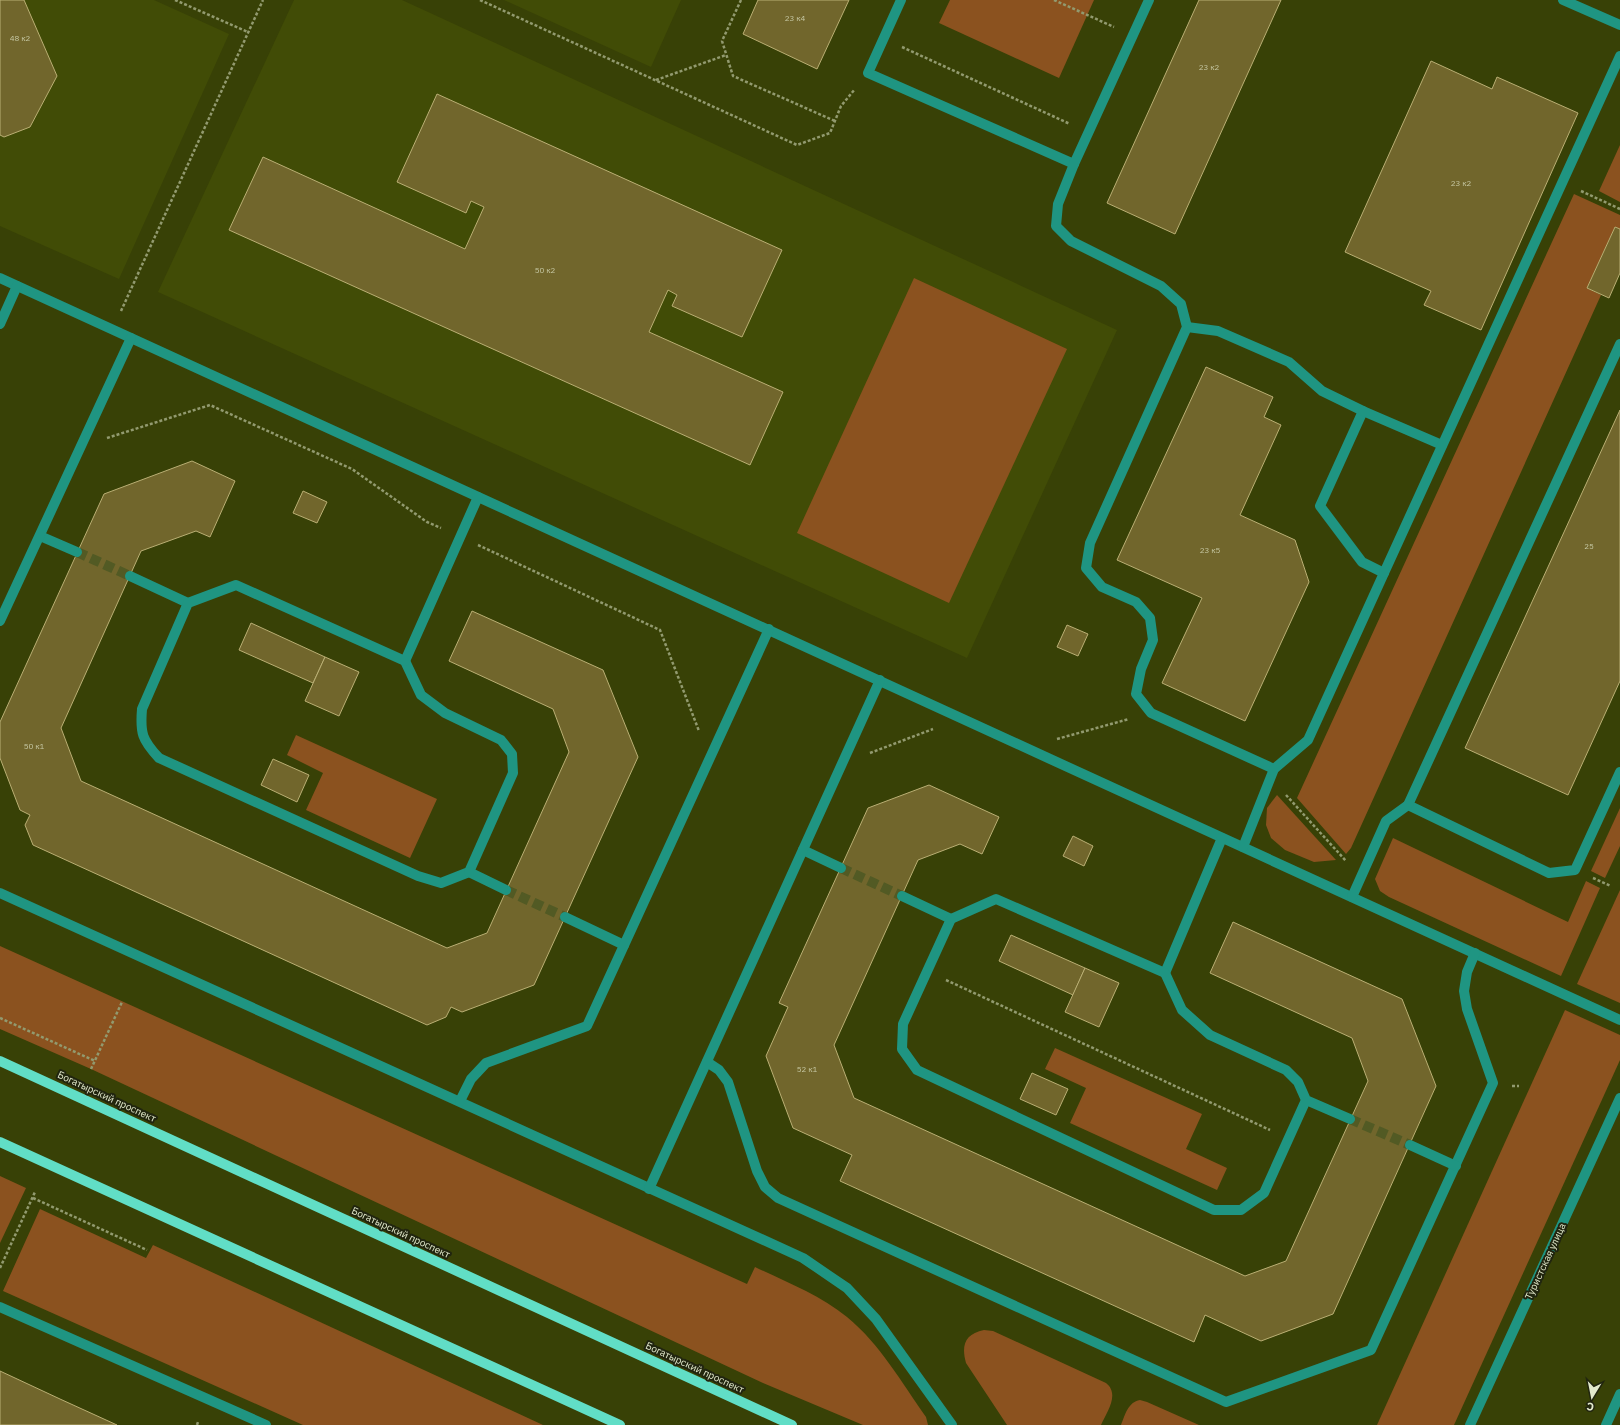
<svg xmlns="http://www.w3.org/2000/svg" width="1620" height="1425" font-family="'IBM Plex Sans',sans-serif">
<rect width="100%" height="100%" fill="#384106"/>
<g fill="#414c06">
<polygon points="0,0 154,0 229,34 119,279 0,226"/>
<polygon points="294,0 402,0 1117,330 967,658 158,292"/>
<polygon points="504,0 681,0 651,67"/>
</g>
<g fill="#8b521f">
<polygon points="950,0 1094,0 1059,78 939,23"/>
<polygon points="1620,145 1620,202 1599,191"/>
<polygon points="1574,194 1620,215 1620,229 1615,227 1587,288 1601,295 1351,848 1346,854 1297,798"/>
<polygon points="914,278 1067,349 949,603 797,533"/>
<polygon points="296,735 437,799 410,858 306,810 323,773 287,755"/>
<polygon points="1277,795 1336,860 1314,862 1285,850 1271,838 1266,825 1267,808"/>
<polygon points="1620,808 1620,846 1605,878 1591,871"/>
<polygon points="1393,838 1568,922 1586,881 1600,888 1561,976 1389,897 1380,891 1375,879"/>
<polygon points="1620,890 1620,1003 1577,984"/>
<path d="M0,946L747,1284L755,1267C786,1282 820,1295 847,1317C880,1344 902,1383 926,1417L928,1425H863L763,1383L91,1069L0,1029Z"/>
<polygon points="1565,1010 1620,1035 1620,1060 1454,1425 1377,1425"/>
<polygon points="1055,1048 1202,1114 1186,1149 1227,1168 1217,1190 1070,1123 1086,1088 1045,1069"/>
<polygon points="0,1176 26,1188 0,1243"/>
<polygon points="40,1209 146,1258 153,1245 543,1425 303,1425 3,1291"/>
<path d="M984,1330L993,1331L1106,1383C1120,1394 1107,1412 1101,1425H1007L966,1363C961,1345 965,1334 984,1330Z"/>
<path d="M1140,1400L1147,1402L1199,1425H1121C1125,1415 1128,1402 1140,1400Z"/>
</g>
<g fill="#71662c" stroke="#baaf74">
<polygon points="0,0 24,0 57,76 30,127 4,137 0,135"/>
<polygon points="758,0 849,0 817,69 743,34"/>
<polygon points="1199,0 1281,0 1175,234 1107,203"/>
<polygon points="1431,61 1492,89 1497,77 1578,113 1481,330 1424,305 1431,291 1345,252"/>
<polygon points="437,94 782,250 742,337 672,306 677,295 668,290 649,332 783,392 750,465 229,230 263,157 465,249 484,207 471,201 466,213 397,182"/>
<polygon points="1615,227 1620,229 1620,273 1609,298 1587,288"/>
<polygon points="1206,367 1273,397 1264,417 1281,425 1240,515 1295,540 1309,582 1245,721 1162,683 1202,598 1117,560"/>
<polygon points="1620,410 1620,681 1568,795 1465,748"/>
<polygon points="192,461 235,481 210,537 196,531 141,551 61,728 81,781 447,948 487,933 569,752 553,709 449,661 472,611 603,670 638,757 534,985 462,1012 451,1007 446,1017 427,1025 33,845 25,825 30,815 20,810 0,758 0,722 104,494"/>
<polygon points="303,491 327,502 317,523 293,513"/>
<polygon points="251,623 325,657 313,683 239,650"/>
<polygon points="1067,625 1088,634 1078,656 1057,647"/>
<polygon points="325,657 359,672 339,716 305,701"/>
<polygon points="273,759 309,775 297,802 261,785"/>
<polygon points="929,785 999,817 982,854 960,844 918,860 834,1045 854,1098 1245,1276 1286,1261 1368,1081 1352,1038 1210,973 1233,922 1402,999 1436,1086 1333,1314 1261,1341 1205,1315 1194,1342 840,1181 852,1155 793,1128 766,1056 788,1007 779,1003 868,808"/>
<polygon points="1073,836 1093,846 1084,866 1063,856"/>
<polygon points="1011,935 1085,968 1073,995 999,961"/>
<polygon points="1085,968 1119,983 1099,1027 1065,1012"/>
<polygon points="1032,1073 1068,1089 1056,1115 1020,1099"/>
<polygon points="0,1371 60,1399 117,1425 0,1425"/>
</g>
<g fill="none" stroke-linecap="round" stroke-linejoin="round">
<g stroke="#525a24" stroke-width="10" stroke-dasharray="10 5" stroke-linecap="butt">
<polyline points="77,552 130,576"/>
<polyline points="841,868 902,896"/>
<polyline points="506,890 565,917"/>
<polyline points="1350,1119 1410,1145"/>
</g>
<g stroke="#929a6f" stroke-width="2.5" stroke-dasharray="3 2" stroke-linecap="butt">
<polyline points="175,0 248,32"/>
<polyline points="480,0 797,145 830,133 841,106 855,89"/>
<polyline points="741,0 722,41 733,76 835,121"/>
<polyline points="1054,0 1114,27"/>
<polyline points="902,47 1070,124"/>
<polyline points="656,80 726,55"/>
<polyline points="1581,191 1620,209"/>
<polyline points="121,311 263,0"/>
<polyline points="107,438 210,405 352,469 427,522 441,528"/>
<polyline points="478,545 660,630 699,731"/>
<polyline points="1057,739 1129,719"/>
<polyline points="870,753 933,729"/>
<polyline points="1286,795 1346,861"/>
<polyline points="1593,878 1611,886"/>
<polyline points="946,980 1270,1130"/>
<polyline points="0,1018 95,1061"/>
<polyline points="91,1069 122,1002"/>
<polyline points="1512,1086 1519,1086"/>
<polyline points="33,1198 147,1250"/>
<polyline points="0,1268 35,1192"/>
<polyline points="197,1425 198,1422"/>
</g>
<g stroke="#1f9582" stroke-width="10">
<polyline points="901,0 868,73 1074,164"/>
<polyline points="1149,0 1074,164 1058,204 1056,226 1071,241 1161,286 1181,304 1187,327 1090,543 1086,568 1102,587 1136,602 1150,618 1153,640 1141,669 1136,694 1151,713 1274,769"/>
<polyline points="1563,0 1620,25"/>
<polyline points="0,278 1620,1020"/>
<polyline points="0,324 17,286"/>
<polyline points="1187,327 1218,331 1289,362 1322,391 1363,411 1320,506 1362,562 1384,573 1308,740 1274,769 1243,847"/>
<polyline points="1363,411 1442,445"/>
<polyline points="40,536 77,552"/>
<polyline points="1384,573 1620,56"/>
<polyline points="130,576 188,603"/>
<path d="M236,585L405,661L421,695L445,713L501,740L512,754L513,773L469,872L441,883L418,876L159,758C142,740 140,733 142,709L188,603Z"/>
<polyline points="0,621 131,338"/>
<polyline points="405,661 478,497"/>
<polyline points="1408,805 1549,873 1575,870 1620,772"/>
<polyline points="803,850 841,868"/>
<polyline points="469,872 506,890"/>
<polyline points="0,893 803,1258 847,1288 876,1319 952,1425"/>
<polyline points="902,896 951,919"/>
<polyline points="1352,897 1386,821 1408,805 1620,344"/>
<polyline points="565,917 624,945"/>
<polyline points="1165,973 1222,838"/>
<polyline points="707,1062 719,1070 728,1082 757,1171 765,1187 778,1198 1226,1402 1371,1350 1493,1083 1467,1009 1464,991 1467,972 1475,953"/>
<polyline points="1306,1100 1264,1193 1241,1210 1214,1210 917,1070 902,1049 903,1024 951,919 996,899 1165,973 1182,1010 1210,1035 1286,1070 1298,1082 1306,1100 1350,1119"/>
<polyline points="460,1101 471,1079 486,1063 587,1026 769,629"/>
<polyline points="1410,1145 1456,1166"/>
<polyline points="649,1189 880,680"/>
<polyline points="0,1307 266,1425"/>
<polyline points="1470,1425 1620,1098"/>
<polyline points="1606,1425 1620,1394"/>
</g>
<g stroke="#61dec6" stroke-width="10">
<polyline points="0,1061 792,1425"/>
<polyline points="0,1142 620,1425"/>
</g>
</g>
<g text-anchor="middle" stroke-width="4" stroke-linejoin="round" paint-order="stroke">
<g font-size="8" fill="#c6c8a4">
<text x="795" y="21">23 к4</text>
<text x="20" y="41">48 к2</text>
<text x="1209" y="70">23 к2</text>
<text x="1461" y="186">23 к2</text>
<text x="545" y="273">50 к2</text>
<text x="1589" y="549">25</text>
<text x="1210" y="553">23 к5</text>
<text x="34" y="749">50 к1</text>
<text x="807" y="1072">52 к1</text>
</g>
<g font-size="10" fill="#e2e9cc" stroke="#21250f">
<text transform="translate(107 1096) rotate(25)" y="4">Богатырский проспект</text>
<text transform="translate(401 1232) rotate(25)" y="4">Богатырский проспект</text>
<text transform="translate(1545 1261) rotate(-65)" y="4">Туристская улица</text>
<text transform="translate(695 1367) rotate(25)" y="4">Богатырский проспект</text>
</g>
</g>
<g transform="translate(1592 1397) rotate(190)" stroke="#21250f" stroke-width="3" paint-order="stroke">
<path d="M0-3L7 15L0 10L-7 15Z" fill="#e2e9cc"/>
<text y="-6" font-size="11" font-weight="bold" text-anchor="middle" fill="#e2e9cc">С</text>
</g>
</svg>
